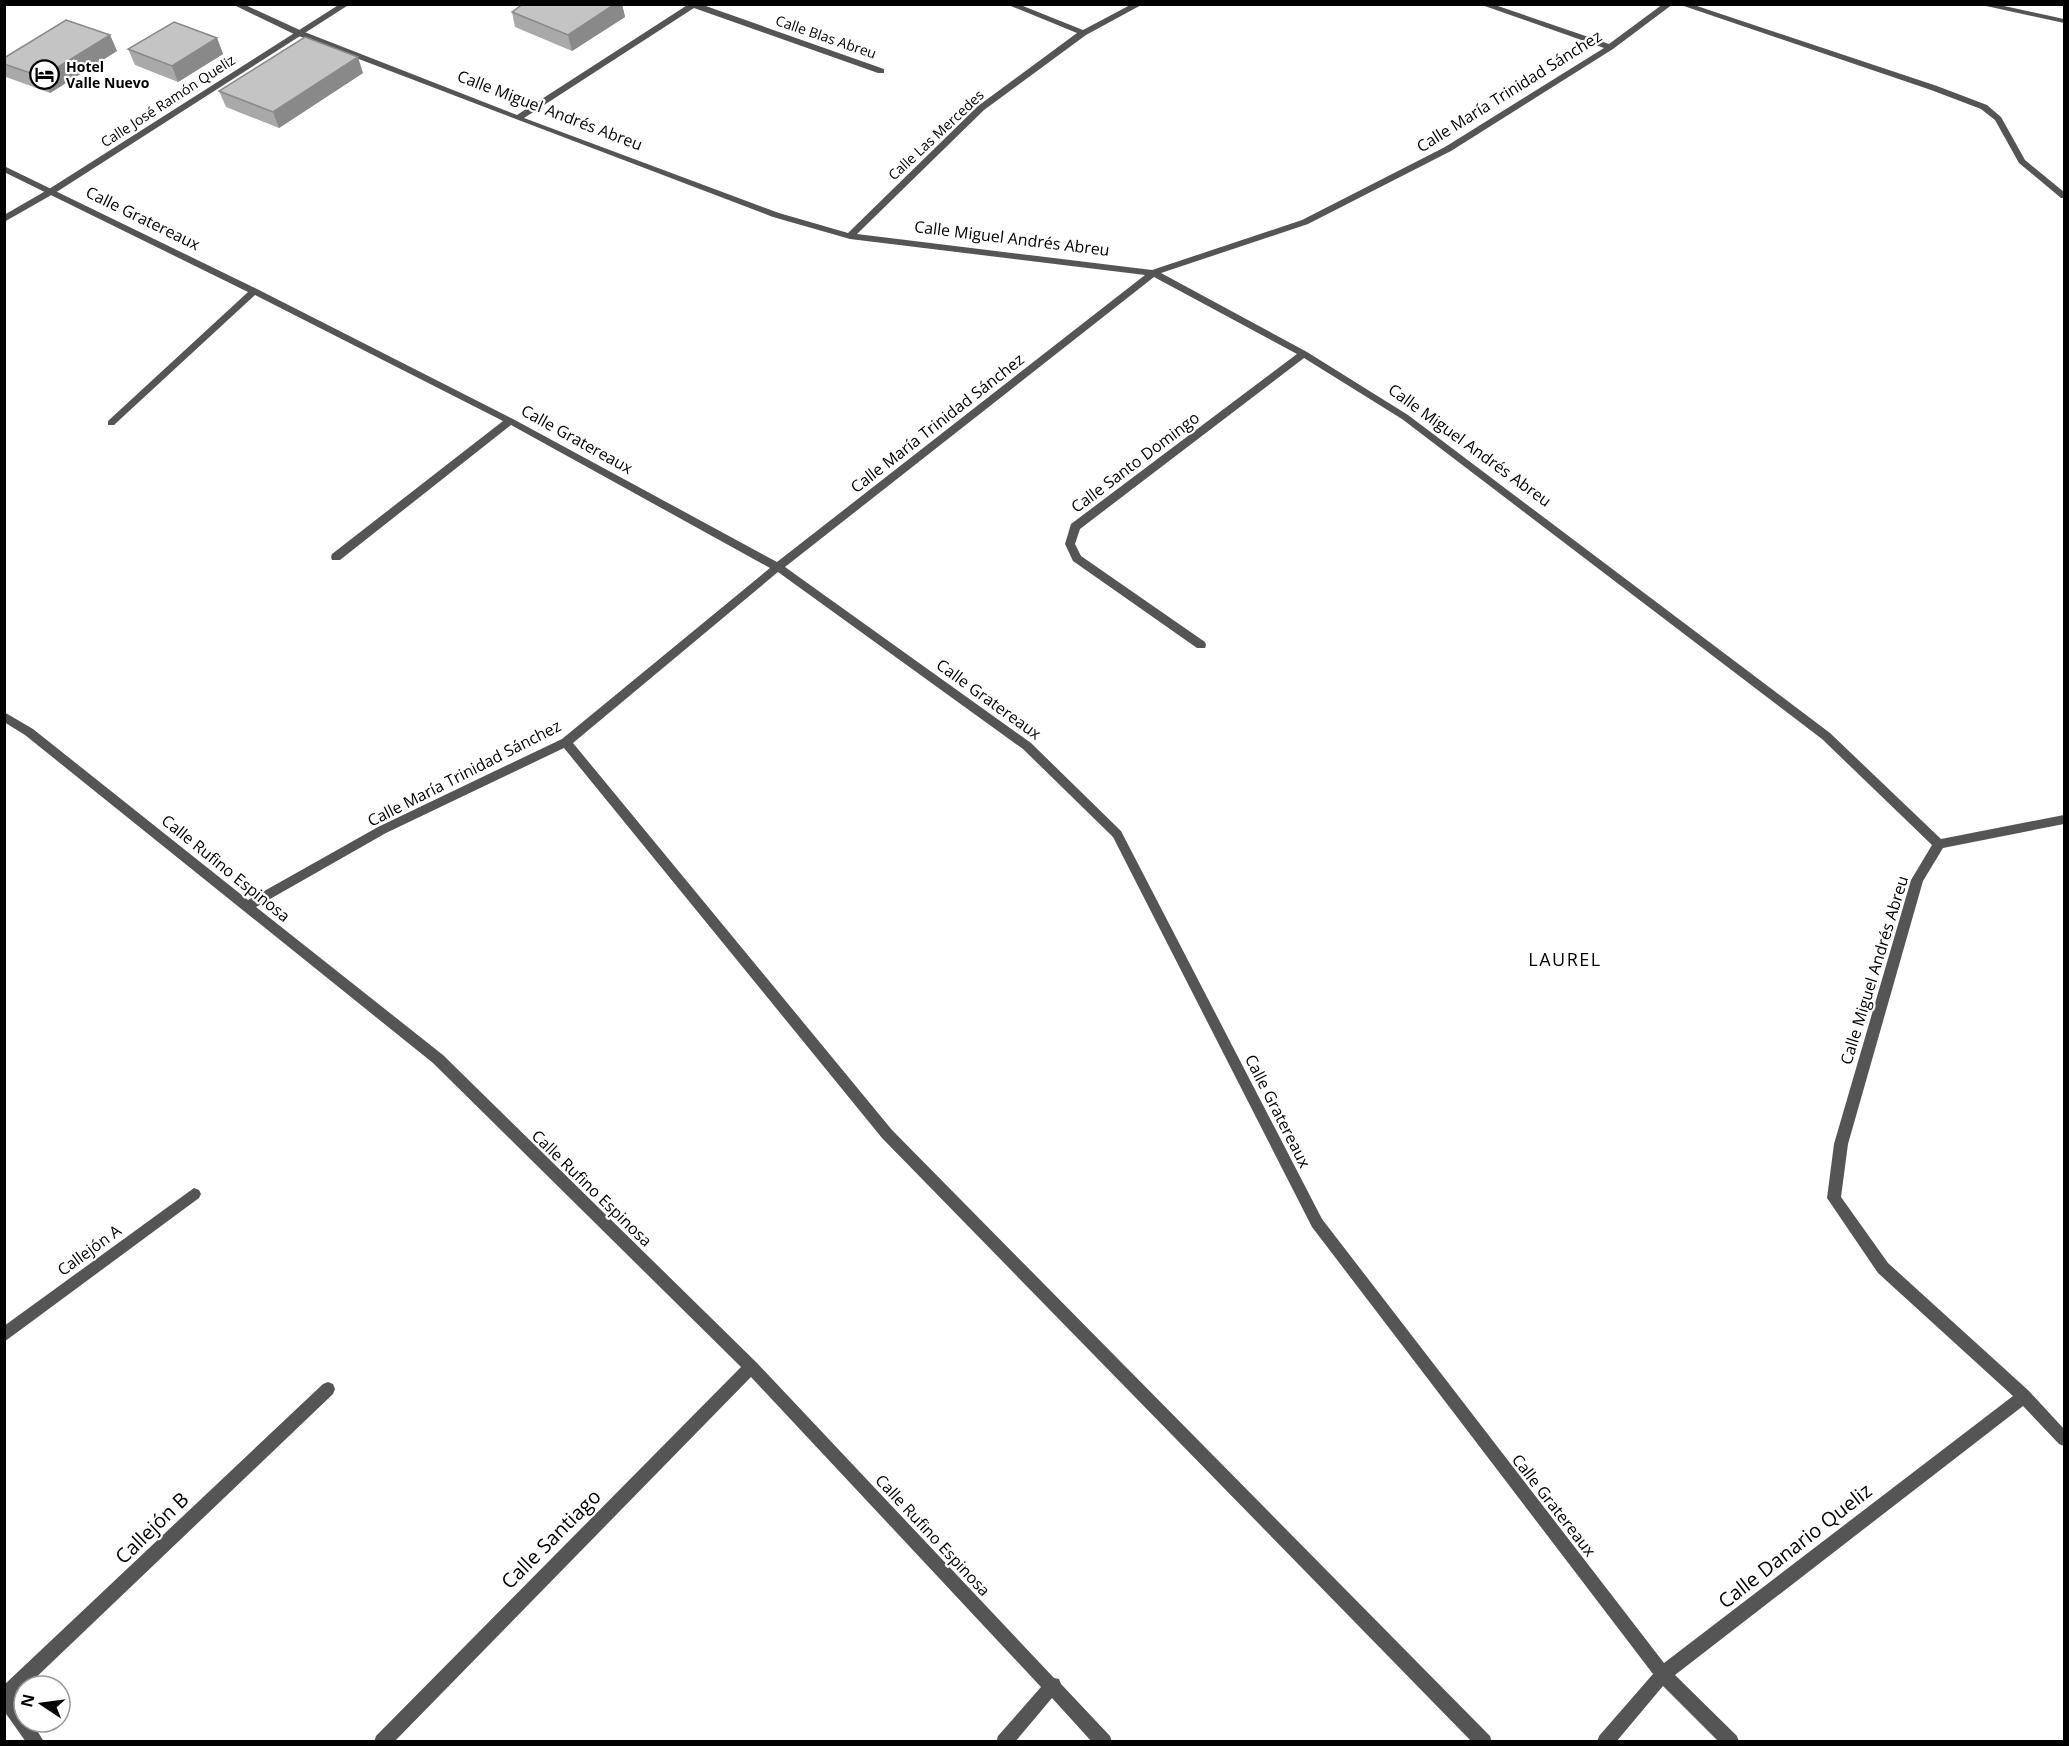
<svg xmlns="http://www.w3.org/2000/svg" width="2069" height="1746" font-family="'Open Sans',sans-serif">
<rect width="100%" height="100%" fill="#fff"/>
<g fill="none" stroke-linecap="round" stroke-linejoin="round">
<g fill="#555" fill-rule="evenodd">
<path d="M232,4H243L302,31L517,115L689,4H700L884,69V73H878L694,8L524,118L779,213L848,233L978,106L1077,33L1006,4H1018L1083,30L1132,4H1143L1086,35L984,110L857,234L1152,270L1302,220L1445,147L1604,48L1479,4H1492L1609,44L1663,4H1673L1613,49L1451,151L1308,224L1161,273L1307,352L1408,415L1830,733L1941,839L2064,815V824L1943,848L1923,881L1848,1144L1841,1197L1888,1263L2029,1391L2064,1429V1446L2059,1444L2023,1406L1675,1675L1737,1736L1739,1742H1719L1663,1686L1616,1742H1597L1599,1736L1653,1674L1312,1227L1113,837L1023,749L778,572L573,743L892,1130L1490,1736L1492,1742H1472L882,1138L564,748L386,833L256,907L443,1055L756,1362L1054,1678L1059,1679L1061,1684L1110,1736L1112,1742H1092L1052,1698L1015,1742H996L998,1736L1041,1687L751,1377L394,1742H374L376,1736L741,1367L433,1063L25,735L4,722V712L33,729L248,900L378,827L562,739L770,568L511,425L340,560H332L331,557L332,554L503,421L255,295L114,425H108V421L248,292L4,172V166L257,289L513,419L777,562L1145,275L850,239L773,217L296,35ZM1154,277L1297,354L1071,524L1065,544L1073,561L1197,648H1205L1206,645L1205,642L1081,556L1075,544L1080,529L1304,358L1402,419L1822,739L1932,845L1911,880L1834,1144L1827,1198L1878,1273L2013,1396L1664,1663L1322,1219L1121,831L1031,743L785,567Z"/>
<polygon points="1678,4 1691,4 1937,86 1987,105 2001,117 2025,160 2064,192 2064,198 2061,198 2019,163 1995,120 1981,109 1931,90"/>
<polygon points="1977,4 1995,4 2064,19 2064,23"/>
<polygon points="194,1188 199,1190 201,1194 199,1198 4,1342 4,1326"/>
<polygon points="328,1382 333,1384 335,1389 333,1394 27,1686 24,1686 24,1689 15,1698 24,1711 24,1722 32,1722 44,1742 26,1742 4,1711 4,1685 323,1384"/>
</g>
<polygon fill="#555" fill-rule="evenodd" points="340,4 350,4 55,193 4,222 4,215 49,189"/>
</g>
<g fill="#a9a9a9">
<polygon points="523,4 622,4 625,17 572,51 515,27 512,12"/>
<polygon points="110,35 117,51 50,93 6,77 4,74 4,58"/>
<polygon points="217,38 223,54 178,82 135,65 128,49"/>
<polygon points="363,73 279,128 226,107 219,91"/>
</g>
<g fill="#898989">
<polygon points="615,4 622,4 625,17 572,51 568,35"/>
<polygon points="110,35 117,51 50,93 42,77"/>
<polygon points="217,38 223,54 178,82 172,66"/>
<polygon points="358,57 363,73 279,128 273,112"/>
</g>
<g fill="#c4c4c4" stroke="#898989" stroke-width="1.5">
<polygon points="523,4 615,4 568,35 512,12"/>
<polygon points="66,20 110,35 42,77 4,64 4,58"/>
<polygon points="174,22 217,38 172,66 128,49"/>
<polygon points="305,37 358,57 273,112 219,91"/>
</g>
<defs>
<symbol id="hotel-ring" viewBox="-11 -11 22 22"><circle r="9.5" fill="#fff" stroke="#000" stroke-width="1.5"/><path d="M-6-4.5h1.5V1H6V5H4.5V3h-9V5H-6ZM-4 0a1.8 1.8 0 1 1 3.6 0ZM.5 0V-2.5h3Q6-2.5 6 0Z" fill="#000"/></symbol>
</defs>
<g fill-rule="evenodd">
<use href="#hotel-ring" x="28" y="58" width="33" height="33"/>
</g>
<g text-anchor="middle" stroke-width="4.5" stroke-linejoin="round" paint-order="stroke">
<g font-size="14" fill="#000" stroke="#fff">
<text transform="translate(826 37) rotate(19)" y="5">Calle Blas Abreu</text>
<text transform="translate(168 101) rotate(-33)" y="5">Calle José Ramón Queliz</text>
<text transform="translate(936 135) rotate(-43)" y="5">Calle Las Mercedes</text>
</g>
<g font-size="14" font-weight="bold" fill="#000" stroke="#fff" text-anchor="start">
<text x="66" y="72">Hotel<tspan x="66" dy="16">Valle Nuevo</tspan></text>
</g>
<g font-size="16" fill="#000" stroke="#fff">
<text transform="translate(1509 91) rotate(-32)" y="6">Calle María Trinidad Sánchez</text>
<text transform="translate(550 110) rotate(21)" y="6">Calle Miguel Andrés Abreu</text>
<text transform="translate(143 218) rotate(26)" y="6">Calle Gratereaux</text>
<text transform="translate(1012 238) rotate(7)" y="6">Calle Miguel Andrés Abreu</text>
<text transform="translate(937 423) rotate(-38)" y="6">Calle María Trinidad Sánchez</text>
<text transform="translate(577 439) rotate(29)" y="6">Calle Gratereaux</text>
<text transform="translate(1470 445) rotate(36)" y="6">Calle Miguel Andrés Abreu</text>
<text transform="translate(1135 462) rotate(-37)" y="6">Calle Santo Domingo</text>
<text transform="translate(989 699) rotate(36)" y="6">Calle Gratereaux</text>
<text transform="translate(464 773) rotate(-27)" y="6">Calle María Trinidad Sánchez</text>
<text transform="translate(226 868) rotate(39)" y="6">Calle Rufino Espinosa</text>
<text transform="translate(1874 970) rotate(-73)" y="6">Calle Miguel Andrés Abreu</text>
<text transform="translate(1278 1111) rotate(63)" y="6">Calle Gratereaux</text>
<text transform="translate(592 1188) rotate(44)" y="6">Calle Rufino Espinosa</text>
<text transform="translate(89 1250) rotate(-36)" y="6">Callejón A</text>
<text transform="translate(1554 1505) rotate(52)" y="6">Calle Gratereaux</text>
<text transform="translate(933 1535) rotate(47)" y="6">Calle Rufino Espinosa</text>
</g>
<g font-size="18" letter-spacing="1.5" fill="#000" stroke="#fff">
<text x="1565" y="966">LAUREL</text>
</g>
<g font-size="20" fill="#000" stroke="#fff">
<text transform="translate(152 1528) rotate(-44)" y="7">Callejón B</text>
<text transform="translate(551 1539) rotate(-45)" y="7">Calle Santiago</text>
<text transform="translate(1795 1546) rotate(-38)" y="7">Calle Danario Queliz</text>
</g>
</g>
<rect width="2069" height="1746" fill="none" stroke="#000000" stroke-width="12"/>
<g transform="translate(42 1704) rotate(283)"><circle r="28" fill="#ffffff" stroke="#999999" stroke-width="1.5"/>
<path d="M0-4.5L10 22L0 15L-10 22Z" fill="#000000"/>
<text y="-9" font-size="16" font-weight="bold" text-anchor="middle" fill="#000000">N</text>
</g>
</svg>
